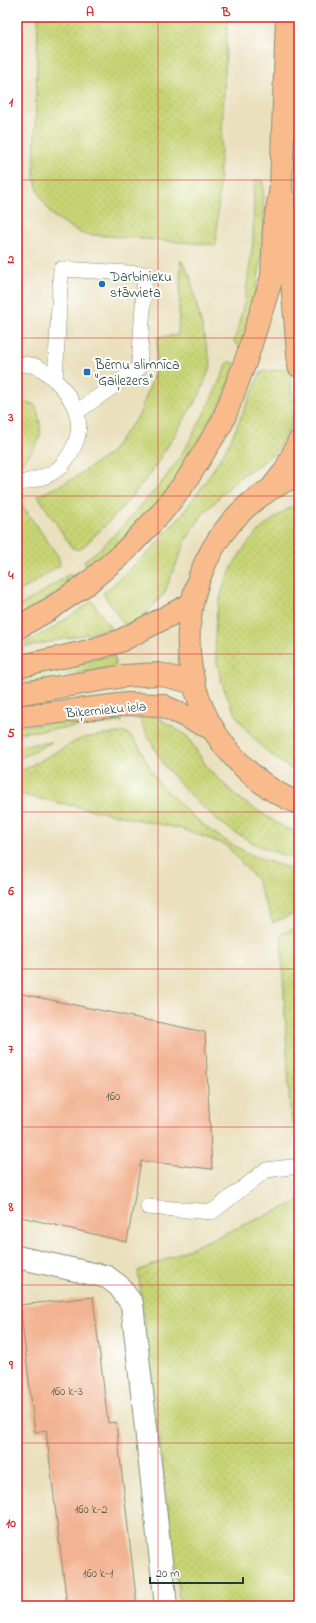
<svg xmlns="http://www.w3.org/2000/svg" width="316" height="1623" font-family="'Indie Flower',sans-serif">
<defs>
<pattern id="grass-dots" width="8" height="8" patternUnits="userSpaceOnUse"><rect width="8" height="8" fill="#c7d475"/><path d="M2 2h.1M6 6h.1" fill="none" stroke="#aab766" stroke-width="1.8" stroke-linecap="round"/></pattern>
</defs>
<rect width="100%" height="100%" fill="#fff"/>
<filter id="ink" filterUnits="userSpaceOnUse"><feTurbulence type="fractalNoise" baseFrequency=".025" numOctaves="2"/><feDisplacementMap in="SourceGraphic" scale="8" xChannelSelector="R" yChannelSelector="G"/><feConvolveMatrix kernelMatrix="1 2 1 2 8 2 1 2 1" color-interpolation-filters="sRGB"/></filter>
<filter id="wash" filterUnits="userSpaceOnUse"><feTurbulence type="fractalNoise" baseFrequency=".012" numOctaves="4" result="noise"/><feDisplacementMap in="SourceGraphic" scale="16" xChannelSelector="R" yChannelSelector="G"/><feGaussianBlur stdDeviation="0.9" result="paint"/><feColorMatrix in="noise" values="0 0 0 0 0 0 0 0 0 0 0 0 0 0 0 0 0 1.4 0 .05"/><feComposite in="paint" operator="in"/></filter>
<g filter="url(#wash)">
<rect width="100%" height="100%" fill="#eae0be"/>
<g fill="url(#grass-dots)" stroke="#738854">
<polygon points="38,17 228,17 216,245 82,234 52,215 39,194 34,176"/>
<path d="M263,180C263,199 265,218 263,236C261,274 252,311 241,348L234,342L245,299L253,242L254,181Z"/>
<polygon points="181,260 190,276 211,365 200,394 151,473 116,515 80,550 72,548 38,496 74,478 109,454 139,415 155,372 158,337 178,335"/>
<path d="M228,362L236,363L221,403L180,475L137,527L89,572L84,561C104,547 121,528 137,510C146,499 157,489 165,478C192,442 210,402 228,362Z"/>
<polygon points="290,368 293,403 292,424 275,453 260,464 238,478 203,514 187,538 164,594 144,616 134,623 124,625 103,593 149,552 183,513 206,481 229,444 261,372"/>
<path d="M19,403H30L36,406C44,436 42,440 22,463L17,447V407Z"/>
<polygon points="17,502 20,502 58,556 60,565 29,586 17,592"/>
<path d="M299,503V773C188,716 186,559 299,503Z"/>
<polygon points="71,575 76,581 17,617 17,607 38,595 66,576"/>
<polygon points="92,601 111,629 26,647 25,643 53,628"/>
<polygon points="114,655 116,666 17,685 17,677"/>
<polygon points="122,714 122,722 17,733 17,727"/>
<path d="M137,715L156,716L187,736L209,770L241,800L285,828L299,832V859C253,850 213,821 182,786C177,780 171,774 166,768C155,751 146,732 137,715Z"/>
<path d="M126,732C142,743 146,764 157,780C161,787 168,792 174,798C208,834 250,860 299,870V911L273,923L256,879L226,845L182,829L17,794V773L82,738Z"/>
<polygon points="52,742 17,760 17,746"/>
<polygon points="299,926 299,1126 293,1123 290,1112 281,934"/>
<polygon points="299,1201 299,1606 180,1606 138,1271"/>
</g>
<g id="blocks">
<g fill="#f2b392">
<polygon points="17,993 205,1032 212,1169 141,1161 127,1242 17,1216"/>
<polygon points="93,1297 108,1423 116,1422 137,1606 67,1606 46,1430 35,1432 20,1305"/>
</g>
</g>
</g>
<g filter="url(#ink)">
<use href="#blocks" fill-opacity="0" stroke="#848e79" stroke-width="1"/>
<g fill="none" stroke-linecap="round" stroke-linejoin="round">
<defs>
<g id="service">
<path d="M17,364C22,365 30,364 35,366C44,369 54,379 60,385C83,412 86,436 62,465C52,477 32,480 17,484"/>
<polyline points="55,380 61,269 145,274 139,368 78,411"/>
<polyline points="148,1207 212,1212 266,1170 299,1166"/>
</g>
<polyline id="minor" points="17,1257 107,1277 119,1286 132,1304 166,1606"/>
<g id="primary">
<polyline points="287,17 281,187 289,244 299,366"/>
<path d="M299,474C280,483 261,493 245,508C178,570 169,678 227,749C246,772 271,793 299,803"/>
<polyline points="273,486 285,471 299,441"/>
<polyline points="17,628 50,609 88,583 125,551 162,512 186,481 222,423 246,360 272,277 274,228 281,187"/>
<polyline points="17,667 85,652 120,641 191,604"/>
<polyline points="17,694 124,676 159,674 194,683"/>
<polyline points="17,717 128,704 161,705 213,729"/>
</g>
</defs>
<use href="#service" stroke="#848e79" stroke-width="16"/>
<use href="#minor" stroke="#848e79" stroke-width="24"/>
<use href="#primary" stroke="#848e79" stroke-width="24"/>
<use href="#service" stroke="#fff" stroke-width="15"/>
<use href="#minor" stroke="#fff" stroke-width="22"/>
<use href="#primary" stroke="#fabb8c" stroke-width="22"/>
</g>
</g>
<path fill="none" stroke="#d62828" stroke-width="1" stroke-opacity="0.55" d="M158,17V1606M17,180H299M17,338H299M17,496H299M17,654H299M17,812H299M17,969H299M17,1127H299M17,1285H299M17,1443H299"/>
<g fill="#1f6fb2" stroke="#fff" stroke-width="1.5">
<circle cx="102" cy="284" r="4"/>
<rect x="83" y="368" width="8" height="8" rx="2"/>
</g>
<g text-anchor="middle" stroke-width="4" stroke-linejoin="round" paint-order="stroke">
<g font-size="12" fill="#545a4c">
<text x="113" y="1100">160</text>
<text x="67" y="1395">160 k-3</text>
<text x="91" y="1513">160 k-2</text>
<text x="98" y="1577">160 k-1</text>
</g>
<g font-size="14" fill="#1f3d34" stroke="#fff" text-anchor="start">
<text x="110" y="281">Darbinieku<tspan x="110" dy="16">stāvvieta</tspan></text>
<text x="95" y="369">Bērnu slimnīca<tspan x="95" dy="16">"Gaiļezers"</tspan></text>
</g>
<g font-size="14" fill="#1f3d34" stroke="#fff">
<text transform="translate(106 709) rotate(-5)" y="5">Biķernieku iela</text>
</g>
</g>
<rect width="316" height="1623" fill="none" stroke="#fff" stroke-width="44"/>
<path d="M150 1577v6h93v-6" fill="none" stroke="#1f3d34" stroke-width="2"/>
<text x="156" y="1577" font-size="12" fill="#1f3d34" stroke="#ffffff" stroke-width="3" paint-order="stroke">20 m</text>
<rect x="22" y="22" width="272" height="1579" fill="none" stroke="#d62828" stroke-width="1.5"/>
<g font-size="13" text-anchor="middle" font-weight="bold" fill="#d62828">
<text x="90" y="16">A</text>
<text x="226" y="16">B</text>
<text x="11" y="106">1</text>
<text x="11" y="263">2</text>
<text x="11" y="421">3</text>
<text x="11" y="579">4</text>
<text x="11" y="737">5</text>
<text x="11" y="895">6</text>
<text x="11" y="1053">7</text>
<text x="11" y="1211">8</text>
<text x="11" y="1369">9</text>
<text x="11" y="1527">10</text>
</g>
</svg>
